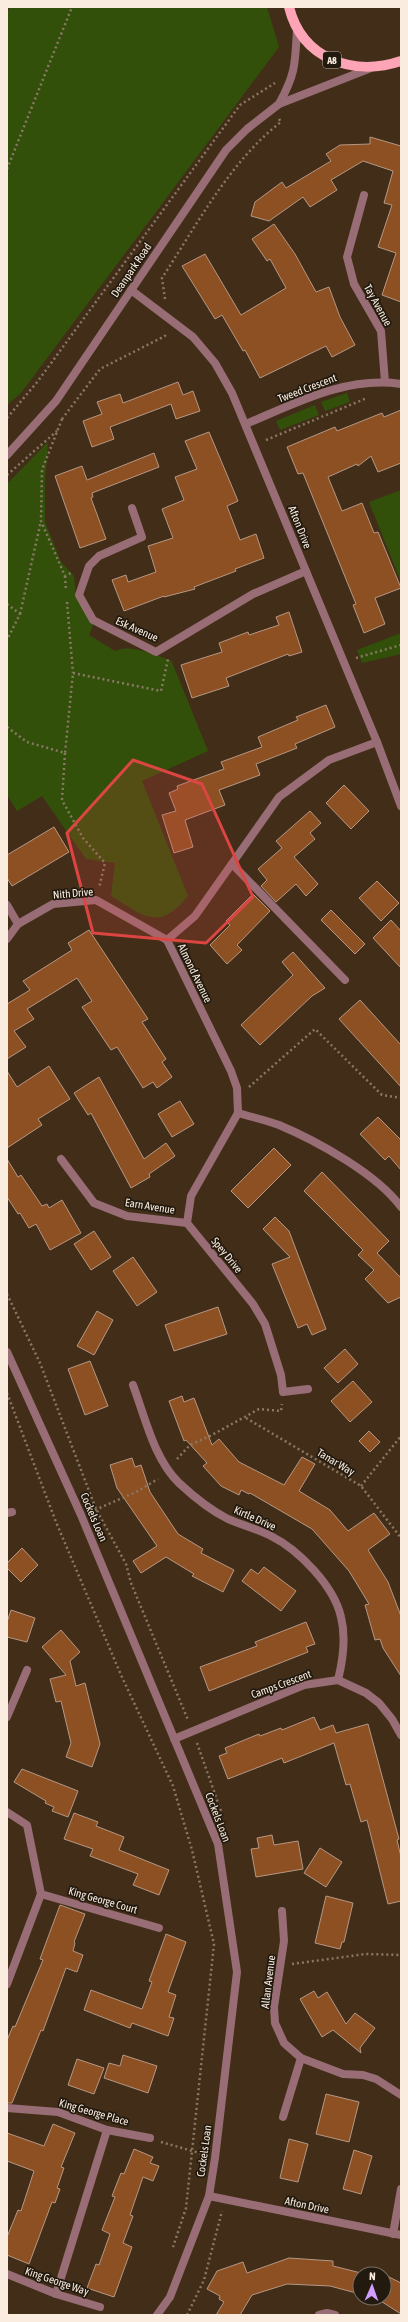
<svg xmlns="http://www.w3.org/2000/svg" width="408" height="2322" font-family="'Asap Condensed',sans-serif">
<rect width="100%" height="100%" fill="#422e18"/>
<g fill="#33500b">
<polygon points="10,7 267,7 279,47 21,393 7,405 7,13"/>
<polygon points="347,393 350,402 325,411 321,402"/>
<polygon points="315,405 319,415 280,430 276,421"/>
<path d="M48,442L45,480V522L61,562L74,576L76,597L93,625L89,635L115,651C130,643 156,656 171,660L208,751L142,781L188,896C159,932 144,916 111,896L115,863L86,859L42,796L17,811L7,795V484Z"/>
<polygon points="401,490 401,582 369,502"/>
<polygon points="401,633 401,654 362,663 357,650"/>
</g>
<g fill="#8d5023" stroke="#b69784">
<polygon points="370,137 401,146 401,302 382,295 396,253 378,247 392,205 384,203 393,171 363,161 331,180 337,190 310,207 303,197 269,221 251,216 255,202 282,182 286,188 331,161 326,154 340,145 370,144"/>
<polygon points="274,224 295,254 316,292 329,287 340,317 355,345 332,357 326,346 260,378 245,350 243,351 222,315 215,319 182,266 205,254 241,315 286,288 270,259 267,261 252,239"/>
<polygon points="178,382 183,395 193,391 200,411 176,419 171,404 110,427 114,439 92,447 83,421 102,414 97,402 120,394 123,403"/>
<polygon points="401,410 401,463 378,472 371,456 358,466 357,464 328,477 342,511 362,503 374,533 378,532 401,588 375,598 385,624 364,633 353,605 356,604 303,473 298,474 287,447 335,427 337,431 382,413 384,417"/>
<polygon points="209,432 238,501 227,506 240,540 256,534 264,558 235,569 236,571 194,587 195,589 164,597 164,596 124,611 112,580 126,575 128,582 156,572 148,546 173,538 162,509 184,500 175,477 197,469 185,441"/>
<polygon points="154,453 159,467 92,493 93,497 91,498 106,539 80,548 55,476 82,466 87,480"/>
<polygon points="289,612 302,652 289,656 288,654 226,678 229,686 192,698 181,665 222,652 219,643 248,632 249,635 279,625 276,617"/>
<polygon points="326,705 335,727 295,744 297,748 256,764 260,775 219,790 225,805 185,820 193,847 174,853 162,815 176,811 169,793 178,789 177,786 224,769 221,762 262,747 258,737 298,720 296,717"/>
<polygon points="344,785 369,811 351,829 326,803"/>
<polygon points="310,811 321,823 310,833 315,839 294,857 318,884 306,896 296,884 276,902 261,886 267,880 258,869 282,848 276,841"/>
<polygon points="54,827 69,852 12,886 7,878 7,855"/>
<polygon points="377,881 399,903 381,921 359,898"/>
<polygon points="253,894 270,911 237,945 242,950 227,964 210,945 230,925 226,921"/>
<polygon points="331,910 365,944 355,954 321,920"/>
<polygon points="391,920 401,931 401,968 373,938"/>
<polygon points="89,930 148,1019 142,1022 166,1059 162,1062 172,1077 157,1088 153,1082 143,1088 117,1047 111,1050 82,1007 92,1001 77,978 27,1009 34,1019 14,1031 26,1047 7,1059 7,1004 30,990 23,981 72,950 68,943"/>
<polygon points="293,952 325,988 312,996 260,1045 241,1025 293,975 282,962"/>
<polygon points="360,1000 401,1045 401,1087 339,1019"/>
<polygon points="49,1066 70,1099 38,1119 42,1125 7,1148 7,1071 17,1087"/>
<polygon points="99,1077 144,1159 166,1143 175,1156 149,1174 150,1177 131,1188 91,1113 88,1115 74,1093"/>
<polygon points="180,1101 194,1124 172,1137 158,1114"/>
<polygon points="378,1117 401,1140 401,1170 389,1156 385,1160 360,1134"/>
<polygon points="274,1148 291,1165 248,1208 231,1191"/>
<polygon points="7,1159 18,1177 21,1175 42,1206 47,1204 49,1208 62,1200 81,1233 50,1250 36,1224 29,1228 20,1213 18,1214 7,1197"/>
<polygon points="322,1172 389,1241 377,1253 401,1278 401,1297 388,1303 365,1279 374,1270 358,1255 363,1250 304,1191"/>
<polygon points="275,1217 289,1231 326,1329 312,1335 307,1324 298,1328 272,1264 290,1257 263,1229"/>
<polygon points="94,1231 111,1257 91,1270 74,1244"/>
<polygon points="133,1257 157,1292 137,1306 113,1271"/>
<polygon points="218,1307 227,1334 174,1351 165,1325"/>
<polygon points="97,1311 113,1320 94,1355 77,1346"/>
<polygon points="345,1349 358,1364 338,1383 324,1368"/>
<polygon points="90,1361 108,1406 85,1415 68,1369"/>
<polygon points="353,1381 372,1402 350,1422 331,1401"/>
<polygon points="182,1396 184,1402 194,1398 212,1445 219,1439 239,1462 284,1485 302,1457 315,1464 299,1491 330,1510 348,1531 374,1513 390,1534 368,1550 388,1582 401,1616 401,1676 383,1648 380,1639 375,1640 365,1605 369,1604 349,1571 312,1529 250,1493 249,1494 241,1490 239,1495 221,1486 203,1466 207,1463 186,1440 184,1441 169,1401"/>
<polygon points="369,1431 380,1442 370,1452 359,1441"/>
<polygon points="132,1458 135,1467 141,1465 150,1492 178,1534 203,1549 201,1553 234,1570 223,1592 192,1576 194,1574 166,1557 141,1573 133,1561 157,1546 117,1488 110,1465"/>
<polygon points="22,1548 38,1565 21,1582 7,1568 7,1563"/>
<polygon points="264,1567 296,1591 281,1611 242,1581 251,1569 258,1574"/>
<polygon points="11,1610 35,1618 27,1642 7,1637 7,1622"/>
<polygon points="306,1622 315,1644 306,1647 308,1652 209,1691 200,1667 257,1646 255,1642"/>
<polygon points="61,1630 80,1652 70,1661 76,1686 85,1683 100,1744 92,1767 66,1757 71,1743 61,1701 56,1702 50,1679 66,1675 42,1647"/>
<polygon points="314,1717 320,1730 333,1725 336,1733 368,1724 399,1839 397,1840 401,1857 401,1901 388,1904 367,1820 361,1822 350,1784 346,1785 334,1743 284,1763 282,1758 228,1779 219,1756 227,1753 225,1748 259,1734 260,1736 281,1728 282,1730"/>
<polygon points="22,1769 78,1791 68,1817 52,1811 54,1807 45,1803 46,1801 14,1782"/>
<polygon points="74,1813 98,1822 96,1826 124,1837 119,1850 169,1870 159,1895 133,1885 138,1874 90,1856 93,1849 64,1839"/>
<polygon points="272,1835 274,1845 298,1841 303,1869 256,1877 251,1849 259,1848 257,1838"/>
<polygon points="320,1848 342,1862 326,1887 304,1873"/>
<polygon points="326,1896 353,1903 344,1942 342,1942 340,1949 315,1943"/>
<polygon points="60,1905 85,1914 74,1942 75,1943 73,1951 83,1955 77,1972 66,1968 43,2031 41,2030 12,2103 7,2103 7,2040 13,2026 15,2027 43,1960 40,1959"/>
<polygon points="166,1934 186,1942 168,1992 176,1995 169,2017 174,2018 168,2036 132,2023 130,2028 84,2010 91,1990 142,2009 152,1982 149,1981"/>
<polygon points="314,1991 318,1998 327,1992 346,2024 355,2013 375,2028 360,2048 361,2053 333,2030 322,2037 300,1999"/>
<polygon points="123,2055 157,2066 148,2093 104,2078 109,2063 120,2066"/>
<polygon points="77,2059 104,2068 94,2094 68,2085"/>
<polygon points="326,2094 359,2102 349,2142 316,2134"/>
<polygon points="53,2124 75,2133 61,2167 64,2168 57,2188 60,2189 55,2203 52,2202 29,2264 7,2255 7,2237 18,2210 21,2211 34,2171 7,2161 7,2133 44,2146"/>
<polygon points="289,2139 308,2144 298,2182 280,2178"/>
<polygon points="134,2149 153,2157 150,2163 159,2166 153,2181 143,2177 130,2215 133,2216 123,2243 132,2247 114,2297 87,2288 96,2264 99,2265 110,2234 102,2230 115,2197 112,2196 121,2173 124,2174"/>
<polygon points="354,2150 372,2156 361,2194 343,2189"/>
<polygon points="289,2258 333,2261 333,2266 365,2274 360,2274 360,2294 330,2286 287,2284 252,2295 240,2315 216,2315 224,2302 219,2299 220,2296 207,2289 217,2271 243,2262 247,2273"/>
<polygon points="385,2275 401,2283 401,2314 376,2298 384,2298"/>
</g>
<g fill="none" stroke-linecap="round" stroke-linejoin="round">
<g stroke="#897865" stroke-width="2.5" stroke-dasharray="2 3" stroke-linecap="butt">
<polyline points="7,169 72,7"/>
<path d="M165,299L162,278C196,226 231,160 281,122L279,119"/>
<polyline points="7,418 38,381 240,105 275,83"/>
<polyline points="62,419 100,369 165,336 165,332"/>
<polyline points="62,419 42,470 41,521 65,576 73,572"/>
<polyline points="266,440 367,398"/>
<polyline points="7,475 57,431"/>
<polyline points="65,576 66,591"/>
<polyline points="67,602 73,673"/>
<polyline points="7,604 20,614 7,640"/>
<polyline points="20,614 41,521"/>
<polyline points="356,658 401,645"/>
<polyline points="7,727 27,742 65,753 73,673 161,691 168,659"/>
<polyline points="65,753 62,800 83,838 105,863 99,888"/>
<polyline points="249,1087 315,1029 382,1095 401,1098"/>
<polyline points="7,1294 40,1363 96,1509 126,1564 131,1583 188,1720"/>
<polyline points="7,1393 56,1522 121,1675 173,1786 192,1850 214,1944 186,2208 173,2247"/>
<polyline points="246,1418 361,1486 401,1538"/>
<polyline points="177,1459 190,1445 212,1435 259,1409 281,1411 282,1404"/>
<polyline points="361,1486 401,1436"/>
<polyline points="95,1510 136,1492 158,1479"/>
<polyline points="197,1743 222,1814"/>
<polyline points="292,1964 366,1954 401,1955"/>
<polyline points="161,2142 203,2154"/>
<polyline points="187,2315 204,2280 222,2211"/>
</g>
<g stroke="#986d75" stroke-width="8">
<polyline points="232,864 345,980"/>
<polyline points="7,905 18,924"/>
<polyline points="283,2117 301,2058"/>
</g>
<g stroke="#986d75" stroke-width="8">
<polyline points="364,195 347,257 354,284 381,331 385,382"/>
<path d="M246,424C296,403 346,376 401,384"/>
<polyline points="132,508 142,537 99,556 89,566 79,595 93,620 156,652 253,594 306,571"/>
<path d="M377,742L329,760L279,797L195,916L167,940L231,1071L237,1088L238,1113C251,1117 266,1120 279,1125C317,1141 377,1174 401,1207"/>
<polyline points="7,939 18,924 53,904 96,900 167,940"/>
<polyline points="238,1113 191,1196 187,1223 253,1304 265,1324 281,1375 283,1392 308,1389"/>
<polyline points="61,1159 94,1203 127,1216 187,1223"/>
<path d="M133,1385C145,1417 154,1459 179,1483C194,1497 210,1510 228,1519C242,1525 257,1529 271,1536C299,1550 334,1586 341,1617C346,1637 343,1660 338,1680"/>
<polyline points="7,1513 12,1512"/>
<polyline points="7,1717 27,1670"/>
<polyline points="174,1739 304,1685 338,1680 366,1693 379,1703 392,1719 401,1735"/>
<polyline points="7,1812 27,1825 41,1894 7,1984"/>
<polyline points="41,1894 159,1928"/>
<polyline points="282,1911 284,1941 274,2007 275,2023 284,2043 301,2058 343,2074 363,2075 376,2079 401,2095"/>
<polyline points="7,2108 58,2112 107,2130 150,2138"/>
<polyline points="393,2234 401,2189"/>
<polyline points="7,2274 56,2294 100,2307"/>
<polyline points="56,2294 107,2130"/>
<polyline points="319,2315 327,2313 335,2315"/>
</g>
<g stroke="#986d75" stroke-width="8">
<path d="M279,104C296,73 295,64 297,29"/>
<polyline points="131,290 193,337 215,363 232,393 377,742 401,806"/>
<polyline points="7,455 56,401 226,150 247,129 279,104 371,68"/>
<polyline points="7,1352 81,1515 218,1844 237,1972 215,2158 209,2196 170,2297 157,2315"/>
<polyline points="209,2196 401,2235"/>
</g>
<path stroke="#fda5b6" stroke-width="10" d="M289,7C302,59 353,77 401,61"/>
</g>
<path fill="#db4643" fill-opacity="0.2" stroke="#db4643" stroke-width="3" stroke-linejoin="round" d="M133,760L202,784L253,897L206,943L93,933L67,833Z"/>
<g text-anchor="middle" stroke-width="3.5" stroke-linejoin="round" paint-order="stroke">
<rect fill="#22190f" stroke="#b9ada1" stroke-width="1" x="323" y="52" width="18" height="16" rx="3"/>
<g font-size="10" font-weight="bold" fill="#faeddf">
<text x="332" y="64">A8</text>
</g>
<g font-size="11" fill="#faeddf" stroke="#22190f">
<text transform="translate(131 270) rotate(-56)" y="4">Deanpark Road</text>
<text transform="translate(378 305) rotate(61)" y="4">Tay Avenue</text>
<text transform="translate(307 388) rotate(-21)" y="4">Tweed Crescent</text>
<text transform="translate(300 527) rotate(68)" y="4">Afton Drive</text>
<text transform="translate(137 629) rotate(24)" y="4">Esk Avenue</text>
<text transform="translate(73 893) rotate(-5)" y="4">Nith Drive</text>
<text transform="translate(195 973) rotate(64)" y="4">Almond Avenue</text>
<text transform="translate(150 1206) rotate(9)" y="4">Earn Avenue</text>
<text transform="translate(227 1255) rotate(51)" y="4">Spey Drive</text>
<text transform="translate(336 1462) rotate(31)" y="4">Tanar Way</text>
<text transform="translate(94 1517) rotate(67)" y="4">Cockels Loan</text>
<text transform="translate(255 1518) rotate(24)" y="4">Kirtle Drive</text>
<text transform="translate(281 1684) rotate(-20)" y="4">Camps Crescent</text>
<text transform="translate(218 1817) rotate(69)" y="4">Cockels Loan</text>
<text transform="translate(103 1900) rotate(16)" y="4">King George Court</text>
<text transform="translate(268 1982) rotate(-83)" y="4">Allan Avenue</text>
<text transform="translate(94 2112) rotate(16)" y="4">King George Place</text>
<text transform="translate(204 2151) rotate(-82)" y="4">Cockels Loan</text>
<text transform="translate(307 2205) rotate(12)" y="4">Afton Drive</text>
<text transform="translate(57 2281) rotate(19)" y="4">King George Way</text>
</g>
</g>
<rect width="408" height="2322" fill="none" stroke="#faeddf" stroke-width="16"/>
<g transform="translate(372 2286) rotate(2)"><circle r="19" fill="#22190f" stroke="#786e62"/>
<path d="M0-3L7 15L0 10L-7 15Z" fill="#d19dfe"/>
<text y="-6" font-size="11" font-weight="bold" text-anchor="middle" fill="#faeddf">N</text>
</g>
</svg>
